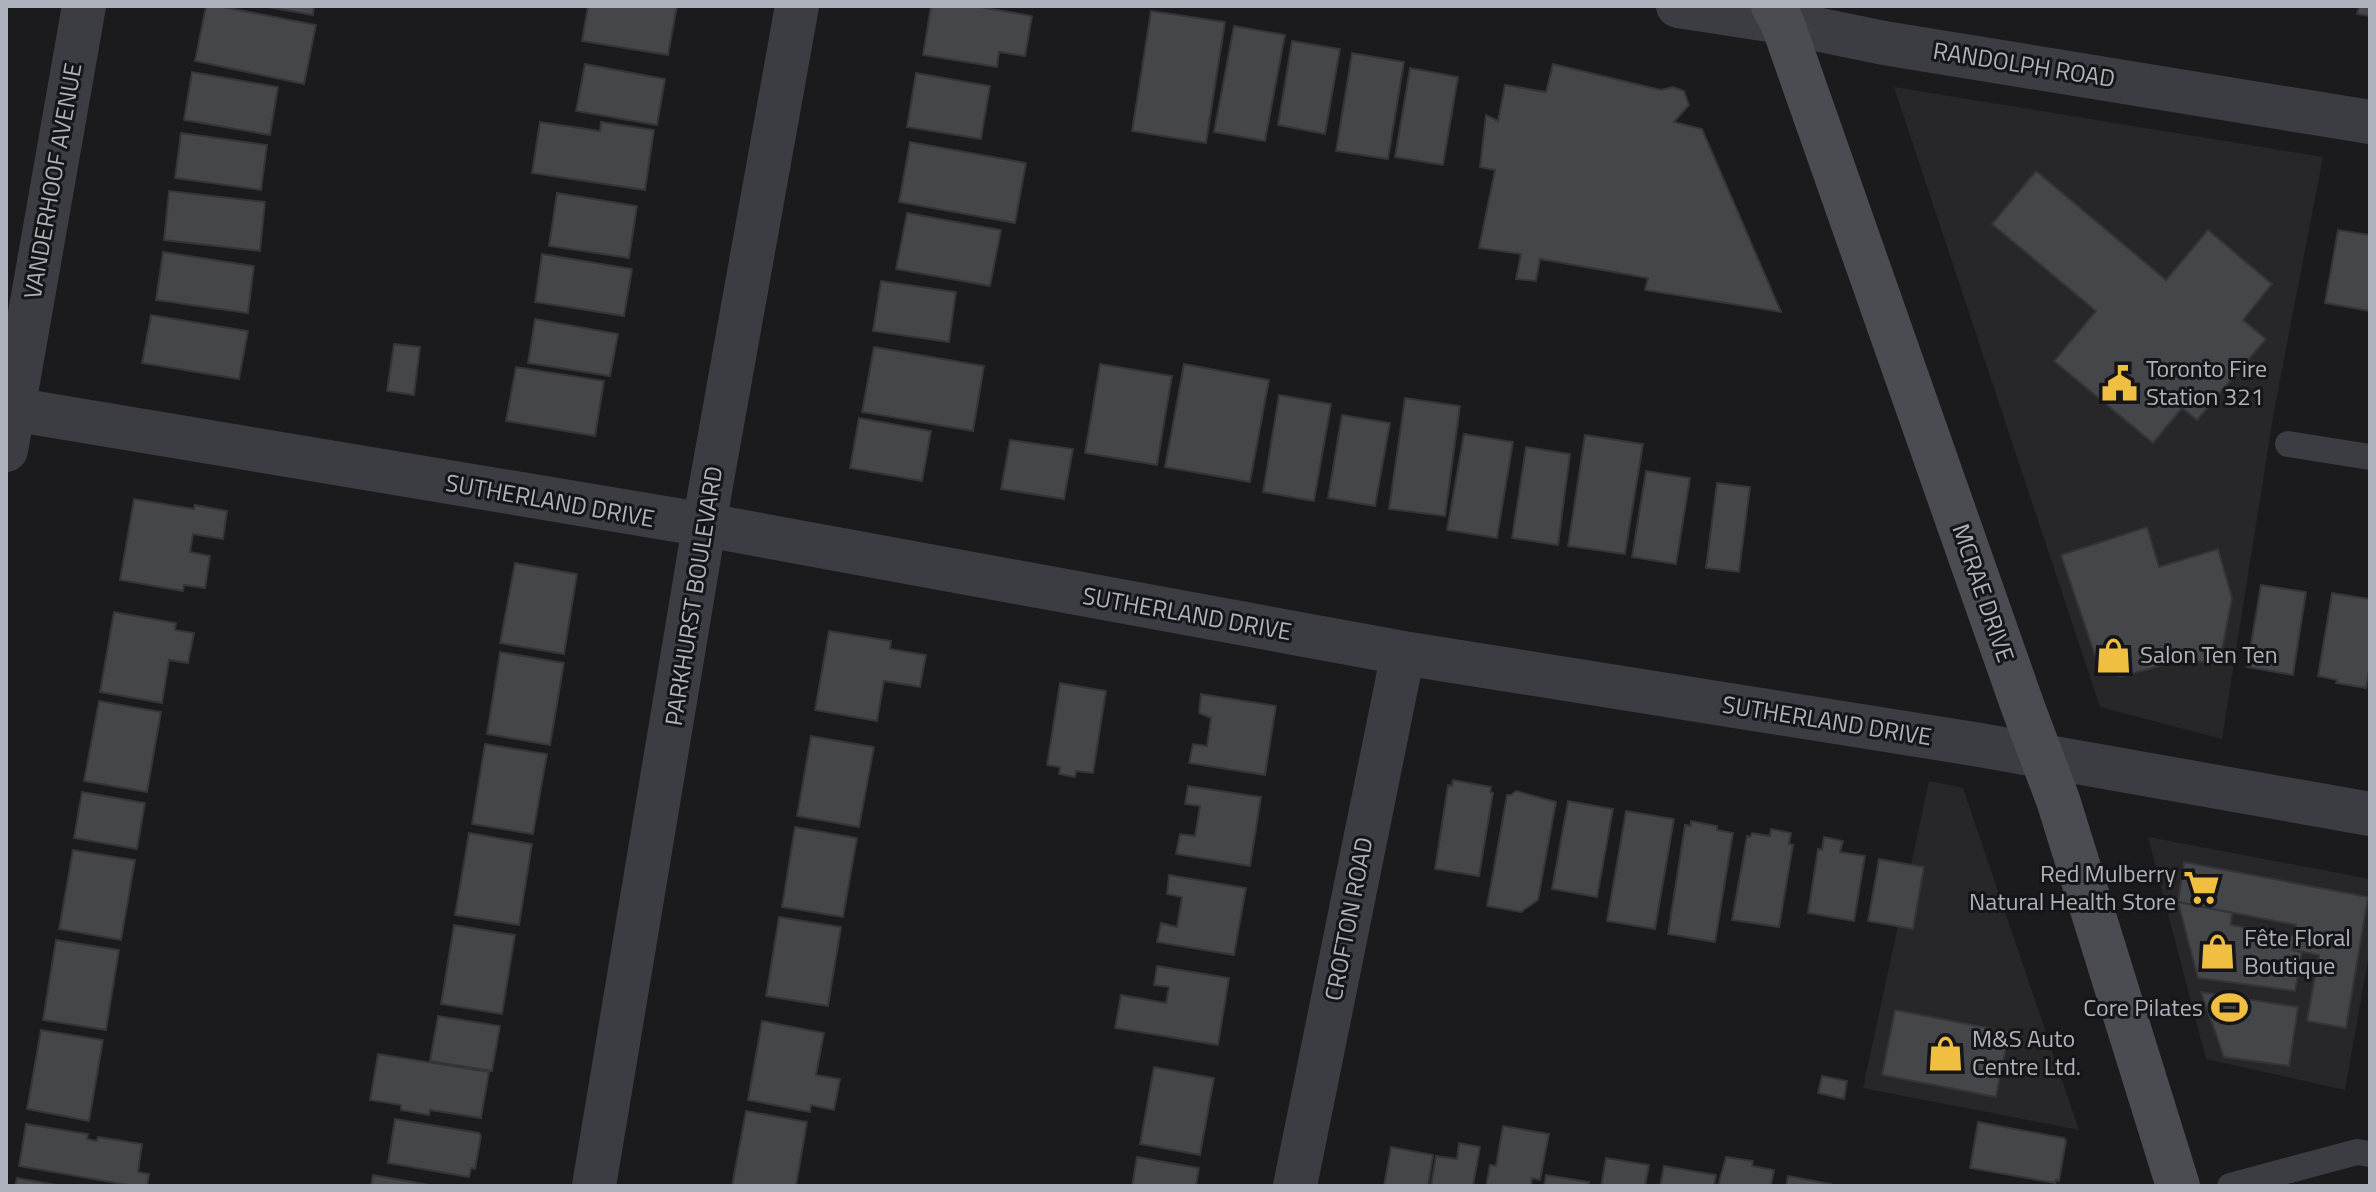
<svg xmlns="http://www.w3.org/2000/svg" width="2376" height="1192" font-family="'Titillium Web',sans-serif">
<rect width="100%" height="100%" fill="#1b1b1d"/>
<g fill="#27272a">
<polygon points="1894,87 2323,157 2274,411 2222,739 2100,707"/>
<polygon points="1929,781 1963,788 2079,1130 1863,1088"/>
<polygon points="2148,837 2370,879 2370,948 2345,1090 2206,1059"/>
</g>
<g fill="#45464a" stroke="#353539" stroke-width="2">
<polygon points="206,6 218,6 316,25 304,84 195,61"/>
<polygon points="262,6 314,6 313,15"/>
<polygon points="588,6 677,6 668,55 582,41"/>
<polygon points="931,6 974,6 1032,16 1025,56 999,52 997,67 923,55"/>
<polygon points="2356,6 2370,6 2370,16 2357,14 2359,7"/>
<polygon points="1151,11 1225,22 1206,143 1132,131"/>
<polygon points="1234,26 1285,35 1265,141 1214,132"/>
<polygon points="1292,41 1340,49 1325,134 1278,125"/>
<polygon points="1352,53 1404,62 1388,159 1336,151"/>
<polygon points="585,64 665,79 657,125 576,111"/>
<polygon points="1553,64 1661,90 1673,87 1684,91 1689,105 1674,122 1702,129 1781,312 1645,290 1648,278 1540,259 1536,281 1516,279 1521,254 1479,248 1495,170 1480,167 1486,115 1498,121 1505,85 1546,92"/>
<polygon points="1410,68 1458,77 1443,165 1395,157"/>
<polygon points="192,72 278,87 270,135 184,120"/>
<polygon points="916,73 990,86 981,139 907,127"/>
<polygon points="540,122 600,131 601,122 654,130 645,190 532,173"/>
<polygon points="181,133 267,145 261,190 175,178"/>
<polygon points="910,142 1026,163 1015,223 899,202"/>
<polygon points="2036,171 2166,280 2208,230 2272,284 2243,320 2266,339 2197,420 2182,408 2153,443 2054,361 2096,311 1992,224"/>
<polygon points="169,191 265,202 260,251 164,240"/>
<polygon points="557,193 637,206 629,258 549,246"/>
<polygon points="907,213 1001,230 990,286 896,269"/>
<polygon points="2338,230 2370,235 2370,311 2325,303"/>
<polygon points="163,252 254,266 248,313 156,300"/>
<polygon points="542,254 632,269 624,316 535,302"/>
<polygon points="881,281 956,292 949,342 873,331"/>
<polygon points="151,315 248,331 239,379 142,363"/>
<polygon points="535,319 618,334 610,376 528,363"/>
<polygon points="394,344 420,347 414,395 387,391"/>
<polygon points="874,347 984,366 973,431 862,412"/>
<polygon points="1100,364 1172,376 1157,465 1085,453"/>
<polygon points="1184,364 1269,380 1250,482 1165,467"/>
<polygon points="516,367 604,381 595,436 506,421"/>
<polygon points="1279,395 1331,404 1314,501 1263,492"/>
<polygon points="1405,398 1460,406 1445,516 1389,509"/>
<polygon points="1342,415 1390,423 1375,506 1328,498"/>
<polygon points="859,418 931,431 922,481 850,468"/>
<polygon points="1464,434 1513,442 1497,538 1447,530"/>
<polygon points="1585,435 1643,444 1625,554 1568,546"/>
<polygon points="1010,440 1073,449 1064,499 1001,489"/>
<polygon points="1526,447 1570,454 1558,545 1512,538"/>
<polygon points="1646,471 1690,478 1676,564 1632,557"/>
<polygon points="1717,483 1750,487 1739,572 1706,568"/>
<polygon points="134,499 194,509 195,505 227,511 223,539 193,534 190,552 210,556 205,588 184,585 183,591 120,580"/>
<polygon points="2147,527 2159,567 2218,549 2232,598 2219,665 2185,659 2120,677 2098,664 2061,555"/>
<polygon points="515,563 577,574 564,654 500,643"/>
<polygon points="2261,585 2306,592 2293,675 2247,667"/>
<polygon points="2332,593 2370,599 2370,664 2366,688 2336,683 2337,680 2318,676"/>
<polygon points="114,612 176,623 175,630 194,633 188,663 169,660 162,703 100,692"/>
<polygon points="829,631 891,641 890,649 926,655 920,687 884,681 877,721 815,710"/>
<polygon points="500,652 564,663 550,745 487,734"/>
<polygon points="1060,683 1106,691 1093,773 1076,771 1075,777 1059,774 1060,767 1047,765"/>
<polygon points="1201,694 1276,706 1265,775 1189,763 1193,744 1207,746 1211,718 1199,713"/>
<polygon points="99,701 161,712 147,792 84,781"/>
<polygon points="811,736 874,747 859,827 797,816"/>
<polygon points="485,744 547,754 533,834 472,824"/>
<polygon points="1453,780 1491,787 1490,792 1493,793 1479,876 1435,869 1448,785 1452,786"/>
<polygon points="1188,786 1261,797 1250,866 1176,854 1180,834 1195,836 1200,806 1185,804"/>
<polygon points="1516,791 1556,802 1538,900 1521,912 1487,906 1507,795 1511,795"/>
<polygon points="82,792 145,803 137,849 74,838"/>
<polygon points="1568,801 1613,809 1597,897 1552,889"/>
<polygon points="1626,811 1674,819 1655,929 1607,921"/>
<polygon points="1691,821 1717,826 1717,830 1733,833 1715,942 1668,934 1685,825 1691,826"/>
<polygon points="795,827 857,838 843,917 782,907"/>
<polygon points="1771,829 1791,833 1789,844 1793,845 1779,927 1732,920 1747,836 1750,837 1752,833 1770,836"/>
<polygon points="469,833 532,844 519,925 455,915"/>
<polygon points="1824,837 1843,841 1840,852 1865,856 1854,921 1808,913 1818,849 1822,850"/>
<polygon points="73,850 135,860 121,940 59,929"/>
<polygon points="1879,859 1924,867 1913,929 1868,921"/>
<polygon points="2184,862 2368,897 2346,1028 2307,1021 2319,955 2292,950 2296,925 2178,902"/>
<polygon points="1169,875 1246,888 1234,955 1157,942 1161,923 1177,927 1182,897 1167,894"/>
<polygon points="2178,902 2232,913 2231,925 2295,936 2292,950 2302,952 2295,991 2198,978"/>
<polygon points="779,917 841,927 828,1006 766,996"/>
<polygon points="454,925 515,935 502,1014 441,1004"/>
<polygon points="56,940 119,950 106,1030 43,1020"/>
<polygon points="1157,966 1229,978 1218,1045 1115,1028 1121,995 1166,1003 1169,987 1154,985"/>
<polygon points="2201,992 2298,1007 2289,1066 2224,1057"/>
<polygon points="1895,1010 2009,1032 1996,1097 1882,1075"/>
<polygon points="438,1016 500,1026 492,1071 430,1061"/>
<polygon points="762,1021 824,1033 816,1075 840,1079 834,1110 811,1105 810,1112 748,1100"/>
<polygon points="41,1030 103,1040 89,1121 27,1109"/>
<polygon points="378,1054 489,1072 481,1118 430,1110 429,1115 401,1110 401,1105 370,1100"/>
<polygon points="1154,1067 1214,1078 1200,1155 1140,1144"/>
<polygon points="1822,1076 1847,1081 1844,1099 1818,1093"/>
<polygon points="746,1111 807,1122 796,1186 732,1186"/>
<polygon points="395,1119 479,1133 481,1136 475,1169 471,1168 469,1177 388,1163"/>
<polygon points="1978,1122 2064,1138 2066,1141 2059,1181 2056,1180 2055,1183 1970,1168"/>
<polygon points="26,1124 88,1134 87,1139 97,1141 98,1137 142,1144 138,1172 149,1174 147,1186 133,1186 19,1166"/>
<polygon points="1503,1126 1549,1134 1540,1180 1532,1178 1531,1186 1486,1186 1490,1165 1496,1166"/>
<polygon points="1459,1143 1480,1147 1473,1186 1431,1186 1436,1156 1457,1159"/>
<polygon points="1391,1147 1433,1155 1428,1186 1384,1186"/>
<polygon points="1137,1157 1199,1168 1196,1186 1132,1186"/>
<polygon points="1726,1157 1753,1161 1752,1166 1774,1170 1771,1186 1718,1186"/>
<polygon points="1606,1158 1649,1165 1645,1186 1601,1186"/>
<polygon points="1664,1166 1716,1175 1714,1186 1660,1186"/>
<polygon points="373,1175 435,1186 371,1186"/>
<polygon points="1546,1175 1589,1182 1588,1186 1544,1186"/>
<polygon points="1788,1176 1831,1184 1831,1186 1786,1186"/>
<polygon points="17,1178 62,1186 15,1186"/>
</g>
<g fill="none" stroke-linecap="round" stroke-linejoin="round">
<g stroke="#3c3d42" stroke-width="26">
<polyline points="2288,444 2370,457"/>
<polyline points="2230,1186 2357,1152 2370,1154"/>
</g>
<g stroke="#3c3d42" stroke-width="44">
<polyline points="1678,6 1782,22 1884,43 2370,122"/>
<polyline points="6,408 706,525 1403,653 1980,745 2370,814"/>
<polyline points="6,450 84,6"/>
<polyline points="594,1186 711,485 797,6"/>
<polyline points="1295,1186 1403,653"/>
</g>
<polyline stroke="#4a4c52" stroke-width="44" points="1773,6 1782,22 2024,710 2058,800 2178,1186"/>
</g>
<defs>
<symbol id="civic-bare" viewBox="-9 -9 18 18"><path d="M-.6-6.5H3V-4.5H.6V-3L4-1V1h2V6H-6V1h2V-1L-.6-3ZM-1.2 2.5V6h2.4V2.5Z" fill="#f0be40" stroke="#161618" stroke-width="2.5" paint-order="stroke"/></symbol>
<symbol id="shop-bare" viewBox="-9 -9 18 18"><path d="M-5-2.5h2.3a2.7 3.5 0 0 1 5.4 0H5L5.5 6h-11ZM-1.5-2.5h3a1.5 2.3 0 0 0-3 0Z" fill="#f0be40" stroke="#161618" stroke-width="2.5" paint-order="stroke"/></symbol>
<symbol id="supermarket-bare" viewBox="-9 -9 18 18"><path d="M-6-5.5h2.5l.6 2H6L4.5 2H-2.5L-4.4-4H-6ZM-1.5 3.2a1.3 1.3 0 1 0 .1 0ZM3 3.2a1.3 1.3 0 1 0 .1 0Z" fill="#f0be40" stroke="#161618" stroke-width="2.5" paint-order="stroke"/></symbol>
<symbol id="stadium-bare" viewBox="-9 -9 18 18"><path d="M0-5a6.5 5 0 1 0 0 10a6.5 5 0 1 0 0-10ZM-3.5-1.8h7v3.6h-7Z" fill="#f0be40" stroke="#161618" stroke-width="2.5" paint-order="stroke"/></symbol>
</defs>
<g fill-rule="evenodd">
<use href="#civic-bare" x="2094" y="358" width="51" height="51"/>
<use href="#shop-bare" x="2088" y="630" width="51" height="51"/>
<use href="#supermarket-bare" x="2176" y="862" width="51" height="51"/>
<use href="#shop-bare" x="2192" y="926" width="51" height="51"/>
<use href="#stadium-bare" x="2204" y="982" width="51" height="51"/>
<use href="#shop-bare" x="1920" y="1028" width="51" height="51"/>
</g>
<g text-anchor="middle" stroke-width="6" stroke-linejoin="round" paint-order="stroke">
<g font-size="24" fill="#aeb2bc" stroke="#161618">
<text transform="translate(2024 65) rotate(9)" y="8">RANDOLPH ROAD</text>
<text transform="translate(53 181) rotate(-80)" y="8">VANDERHOOF AVENUE</text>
<text transform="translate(550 501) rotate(10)" y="8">SUTHERLAND DRIVE</text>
<text transform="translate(1983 593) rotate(71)" y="8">MCRAE DRIVE</text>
<text transform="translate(694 596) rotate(-81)" y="8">PARKHURST BOULEVARD</text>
<text transform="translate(1187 614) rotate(10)" y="8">SUTHERLAND DRIVE</text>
<text transform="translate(1827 721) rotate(9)" y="8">SUTHERLAND DRIVE</text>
<text transform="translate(1349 919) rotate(-79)" y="8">CROFTON ROAD</text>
</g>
<g font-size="24" fill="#aeb2bc" stroke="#161618" text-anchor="start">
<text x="2146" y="377">Toronto Fire<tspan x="2146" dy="28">Station 321</tspan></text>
<text x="2140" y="663">Salon Ten Ten</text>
<text x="2176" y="882" text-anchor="end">Red Mulberry<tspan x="2176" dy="28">Natural Health Store</tspan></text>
<text x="2244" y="946">Fête Floral<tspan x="2244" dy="28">Boutique</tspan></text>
<text x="2203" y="1016" text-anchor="end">Core Pilates</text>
<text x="1972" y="1047">M&amp;S Auto<tspan x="1972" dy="28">Centre Ltd.</tspan></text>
</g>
</g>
<rect width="2376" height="1192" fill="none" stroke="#aeb2bc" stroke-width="16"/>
</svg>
